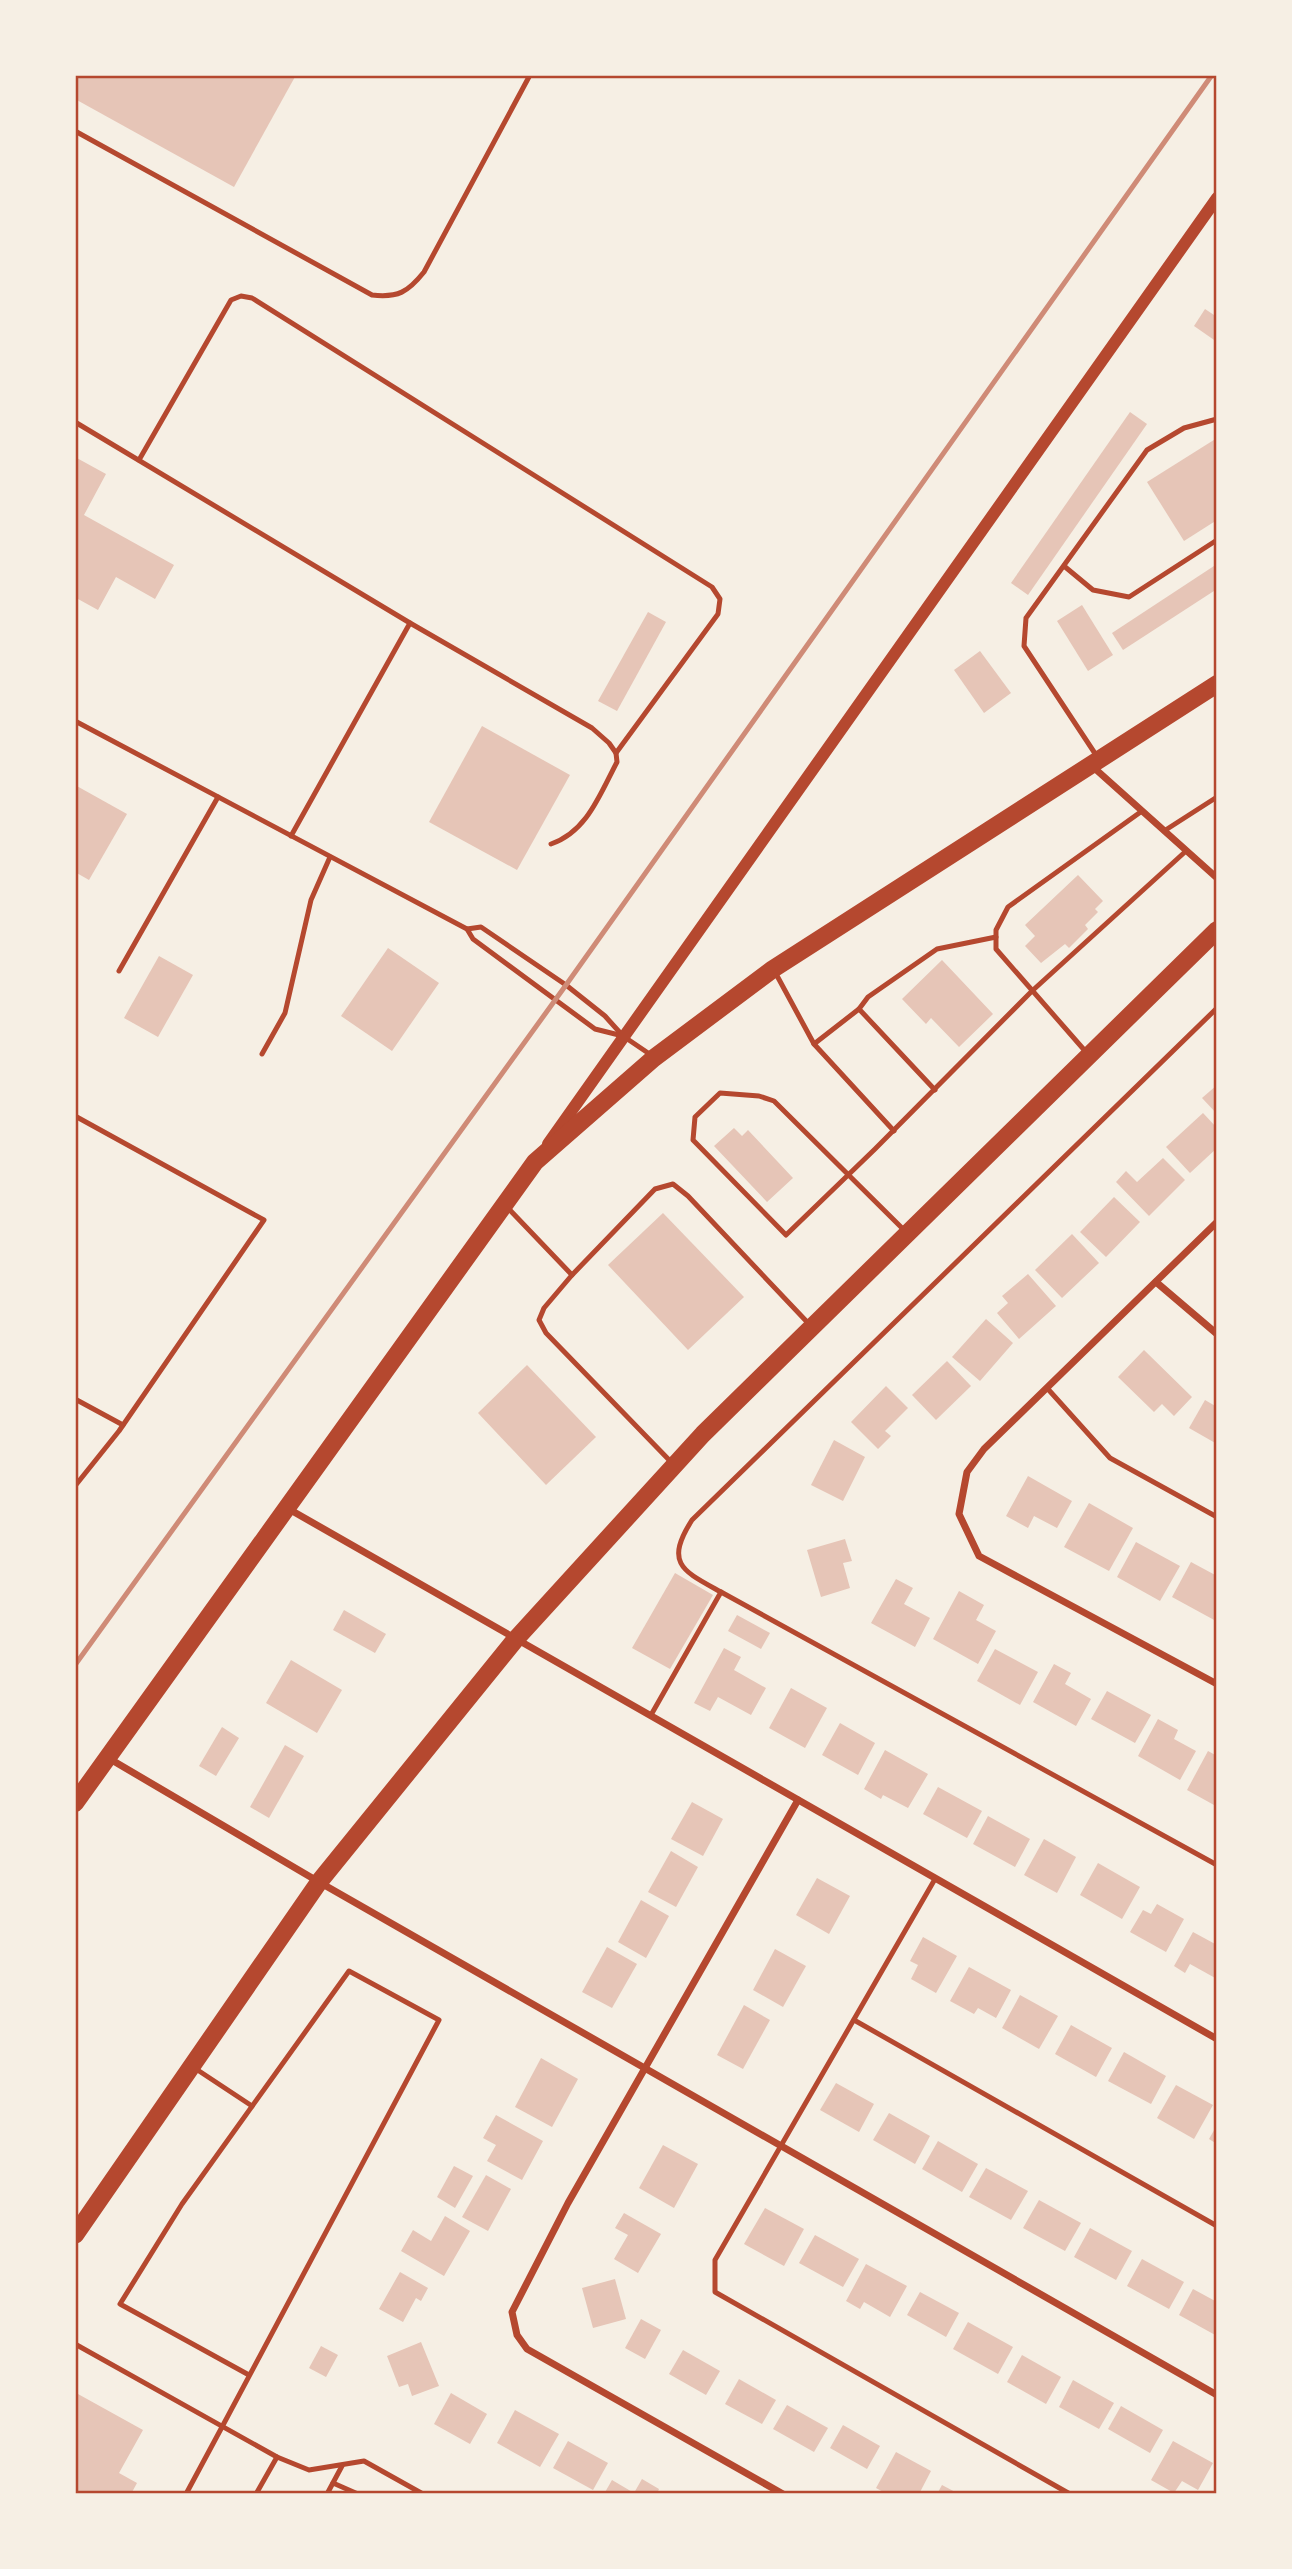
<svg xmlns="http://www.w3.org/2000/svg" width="1292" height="2569" font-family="Montserrat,sans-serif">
<rect width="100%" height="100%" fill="#f6efe4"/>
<g fill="#e6c5b7">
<polygon points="75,75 296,75 234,187 75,99"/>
<polygon points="1205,309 1217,317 1217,342 1194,326"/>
<polygon points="1130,412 1147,424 1028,595 1011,583"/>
<polygon points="1217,438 1217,520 1184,541 1147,482"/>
<polygon points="75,457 106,474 84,515 174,565 155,599 116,577 98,610 78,599 75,605"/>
<polygon points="1217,564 1217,589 1123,650 1112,633"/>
<polygon points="1082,605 1113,655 1088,671 1057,621"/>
<polygon points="648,612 666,622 617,711 598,701"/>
<polygon points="980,651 1011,693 984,713 954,670"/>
<polygon points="482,726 570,775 517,870 429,822"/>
<polygon points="75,785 127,814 89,880 75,872"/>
<polygon points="1078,875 1103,901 1095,909 1098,912 1085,925 1088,929 1069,948 1065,944 1041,963 1025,946 1035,936 1025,925"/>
<polygon points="388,948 439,983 392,1051 341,1016"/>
<polygon points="159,956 193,975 158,1037 124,1018"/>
<polygon points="942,960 993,1014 959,1047 931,1018 926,1024 902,999"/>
<polygon points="1217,1085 1217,1114 1202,1098"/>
<polygon points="1203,1113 1217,1128 1217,1148 1190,1173 1166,1147"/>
<polygon points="734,1128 742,1136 748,1130 793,1178 767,1202 714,1146"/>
<polygon points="1163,1158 1185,1180 1149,1216 1116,1182 1126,1171 1137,1182"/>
<polygon points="1114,1197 1140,1222 1106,1257 1080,1232"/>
<polygon points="663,1213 744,1297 688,1350 608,1265"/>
<polygon points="1072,1234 1099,1263 1062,1298 1035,1270"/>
<polygon points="1028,1274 1056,1306 1019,1339 997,1313 1008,1303 1002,1296"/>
<polygon points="986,1319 1013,1343 980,1381 952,1357"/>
<polygon points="1144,1350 1192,1397 1174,1416 1162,1404 1154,1412 1118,1377"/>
<polygon points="947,1361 971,1386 936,1420 912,1395"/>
<polygon points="527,1365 596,1437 546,1485 478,1413"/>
<polygon points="886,1386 908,1408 885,1431 891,1436 878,1449 851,1422"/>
<polygon points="1205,1400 1217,1407 1217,1444 1189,1428"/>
<polygon points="834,1440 865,1457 843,1501 811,1485"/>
<polygon points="1028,1476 1072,1501 1057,1528 1034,1516 1028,1528 1006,1516"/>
<polygon points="1089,1503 1133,1528 1109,1571 1064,1547"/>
<polygon points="845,1539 852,1561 843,1563 850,1588 821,1597 807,1550"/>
<polygon points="1136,1542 1180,1566 1160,1601 1117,1577"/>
<polygon points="1191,1562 1217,1576 1216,1621 1172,1597"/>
<polygon points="675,1573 713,1595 670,1669 632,1648"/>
<polygon points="896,1579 913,1588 904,1604 930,1618 915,1647 871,1623"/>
<polygon points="959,1591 984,1605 976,1620 996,1631 978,1664 933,1639"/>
<polygon points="344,1610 386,1634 375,1653 333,1630"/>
<polygon points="737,1615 770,1633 761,1649 728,1631"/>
<polygon points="724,1648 741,1657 734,1670 766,1688 751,1715 718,1697 710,1711 694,1703"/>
<polygon points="995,1649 1038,1672 1020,1705 977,1681"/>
<polygon points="291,1660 342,1690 317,1733 266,1703"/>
<polygon points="1054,1664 1071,1673 1065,1684 1091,1699 1076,1726 1033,1702"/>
<polygon points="791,1688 827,1708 805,1748 769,1728"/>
<polygon points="1107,1691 1151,1715 1135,1743 1091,1719"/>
<polygon points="1158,1719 1178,1730 1174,1739 1196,1751 1180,1780 1138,1756"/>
<polygon points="840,1723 875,1743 858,1775 822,1755"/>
<polygon points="222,1727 239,1738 216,1776 199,1766"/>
<polygon points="285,1745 304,1756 269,1818 250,1807"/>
<polygon points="885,1750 928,1774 908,1808 883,1795 881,1799 864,1789"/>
<polygon points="1208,1751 1217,1756 1214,1805 1187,1790"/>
<polygon points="938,1787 982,1811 967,1838 923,1814"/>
<polygon points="692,1802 723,1819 703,1856 671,1839"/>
<polygon points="988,1816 1030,1839 1015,1867 973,1844"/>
<polygon points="1044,1839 1076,1857 1057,1893 1024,1875"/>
<polygon points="671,1851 698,1867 676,1907 648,1892"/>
<polygon points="1098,1863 1140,1887 1122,1919 1080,1895"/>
<polygon points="817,1878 850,1896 829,1934 796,1915"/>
<polygon points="641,1900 669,1916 646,1958 618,1942"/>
<polygon points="1157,1904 1184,1919 1166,1952 1130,1932 1143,1910 1151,1914"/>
<polygon points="1193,1932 1217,1945 1217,1979 1190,1964 1185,1973 1174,1966"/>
<polygon points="923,1937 957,1956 936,1993 911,1979 918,1965 910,1961"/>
<polygon points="607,1947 637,1964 612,2008 582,1992"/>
<polygon points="775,1949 806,1966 783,2007 753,1990"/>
<polygon points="969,1967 1011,1990 996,2018 978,2008 974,2014 950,2001"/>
<polygon points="1020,1995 1058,2016 1039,2049 1002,2028"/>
<polygon points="744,2005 770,2020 743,2069 717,2055"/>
<polygon points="1071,2025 1112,2048 1096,2077 1055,2054"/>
<polygon points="1124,2052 1166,2076 1151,2104 1108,2081"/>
<polygon points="541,2058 578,2079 552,2127 515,2107"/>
<polygon points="836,2083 874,2104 859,2132 820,2110"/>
<polygon points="1176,2085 1213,2105 1194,2139 1157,2118"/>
<polygon points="889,2113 930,2136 915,2164 873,2140"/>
<polygon points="496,2115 543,2141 522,2180 487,2161 496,2145 483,2138"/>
<polygon points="1217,2125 1217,2144 1209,2139"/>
<polygon points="938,2141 978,2164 962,2192 922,2169"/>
<polygon points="663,2145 698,2164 674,2208 639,2188"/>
<polygon points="454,2166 473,2176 455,2208 437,2197"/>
<polygon points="986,2168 1028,2191 1011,2220 969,2197"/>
<polygon points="486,2175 511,2189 488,2231 462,2217"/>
<polygon points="1039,2200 1081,2223 1065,2251 1023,2228"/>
<polygon points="765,2208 804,2229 784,2266 744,2244"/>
<polygon points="624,2213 661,2234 638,2273 614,2259 628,2235 615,2228"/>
<polygon points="445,2216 470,2231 444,2276 401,2251 413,2230 431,2241"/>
<polygon points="1090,2228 1132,2251 1116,2280 1074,2257"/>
<polygon points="815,2235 859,2259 843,2287 799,2263"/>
<polygon points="1142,2259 1184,2282 1169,2309 1127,2286"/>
<polygon points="866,2264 907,2286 890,2317 864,2302 860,2309 846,2301"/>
<polygon points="400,2272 428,2288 421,2301 416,2298 403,2322 379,2309"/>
<polygon points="615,2279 626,2319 593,2328 582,2288"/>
<polygon points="1193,2289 1217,2302 1217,2336 1179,2315"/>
<polygon points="920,2292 959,2313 946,2337 907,2315"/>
<polygon points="641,2319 661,2330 645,2359 625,2348"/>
<polygon points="968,2322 1013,2347 998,2374 953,2349"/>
<polygon points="421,2342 439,2386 412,2396 408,2384 399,2387 387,2356"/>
<polygon points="321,2346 338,2355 326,2377 309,2368"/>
<polygon points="683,2350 720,2371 706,2395 669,2374"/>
<polygon points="1022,2355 1061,2377 1046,2404 1007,2382"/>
<polygon points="739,2379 776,2400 762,2424 725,2404"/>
<polygon points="1073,2380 1114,2403 1099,2429 1059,2407"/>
<polygon points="451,2393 487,2414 470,2444 434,2424"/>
<polygon points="78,2394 143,2430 119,2473 137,2483 131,2494 75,2494 75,2398"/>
<polygon points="787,2405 828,2428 814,2452 773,2429"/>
<polygon points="1121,2406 1163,2430 1150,2453 1108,2429"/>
<polygon points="515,2410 559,2434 540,2467 497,2443"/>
<polygon points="843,2425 880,2446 867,2469 830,2448"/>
<polygon points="568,2441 608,2463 593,2490 553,2468"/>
<polygon points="1173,2441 1213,2463 1198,2490 1182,2481 1174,2493 1151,2480"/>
<polygon points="896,2452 931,2471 919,2494 887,2494 876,2488"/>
<polygon points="642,2479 659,2489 657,2494 604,2494 612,2480 634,2493"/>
<polygon points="942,2485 959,2494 937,2494"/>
</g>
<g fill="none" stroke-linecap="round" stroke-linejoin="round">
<g stroke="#b5482f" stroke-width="5">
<path d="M75,131L372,295C398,298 408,292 424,272L530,75"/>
<polyline points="75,422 410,623 291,836"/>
<polyline points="139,460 231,300 241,296 252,298 712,587 720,599 718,614 616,753"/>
<polyline points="1064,566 1093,590 1129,597 1217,540"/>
<path d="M410,623L592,728L609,743L616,753L617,762C600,794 587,832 551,844"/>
<polyline points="75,721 467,929 473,939 595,1029 623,1036"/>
<polyline points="1098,758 1024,646 1026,618 1147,450 1184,428 1217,419"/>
<polyline points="1164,831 1217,797"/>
<polyline points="467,929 481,927 566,985 605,1016 623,1036 651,1055"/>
<polyline points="119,971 218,797"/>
<polyline points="775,972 814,1044 894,1131"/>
<polyline points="814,1044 859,1009"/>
<polyline points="1086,1052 996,949 996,930 1008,907 1142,811"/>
<polyline points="262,1054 285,1013 311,900 330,857"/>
<polyline points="935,1090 859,1009 868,997 937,949 996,937"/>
<polyline points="75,1116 264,1220 119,1431 75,1486"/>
<polyline points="507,1207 572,1275 544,1308 539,1320 546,1333 673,1464"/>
<polyline points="906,1232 774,1101 759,1096 720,1093 695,1117 693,1140 786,1235 875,1149 1032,991 1186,851"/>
<polyline points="572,1275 655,1189 673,1184 688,1196 809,1324"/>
<polyline points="1047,1388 1110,1458 1217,1517"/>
<polyline points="75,1399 123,1425"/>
<polyline points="721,1592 1217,1865"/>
<path d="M651,1715L721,1592C683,1571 664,1564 692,1520L1217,1008"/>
<polyline points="935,1879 715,2260 715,2292 1070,2494"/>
<polyline points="854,2020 1217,2226"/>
<polyline points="193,2067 252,2106"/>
<polyline points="75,2344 277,2457 309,2470 364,2461 423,2494"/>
<polyline points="333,2483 358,2494"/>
<polyline points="186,2494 222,2427 439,2020 349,1971 182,2204 120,2304 249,2375"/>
<polyline points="256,2494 277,2457"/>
<polyline points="327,2494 342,2466"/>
</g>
<g stroke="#b5482f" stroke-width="7">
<polyline points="1092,766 1217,878"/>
<polyline points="1217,1222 984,1449 967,1472 959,1514 979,1556 1217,1684"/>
<polyline points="1156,1282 1217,1334"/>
<polyline points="287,1508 1217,2039"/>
<polyline points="110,1759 319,1882 1217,2395"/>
<polyline points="783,2494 527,2349 517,2335 512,2312 568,2203 798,1800"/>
</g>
<polyline stroke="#b5482f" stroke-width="12" points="548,1144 1217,198"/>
<g stroke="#b5482f" stroke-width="18">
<polyline points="75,1803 535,1162 654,1058 773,969 1217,684"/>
<polyline points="75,2235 319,1882 515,1640 703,1434 1217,930"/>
</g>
<polyline stroke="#cf8b77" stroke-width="5" points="75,1665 566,985 1212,75"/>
</g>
<rect width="1292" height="2569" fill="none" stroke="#f6efe4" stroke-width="154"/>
<rect x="77" y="77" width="1138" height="2415" fill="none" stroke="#b5482f" stroke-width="2.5"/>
</svg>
